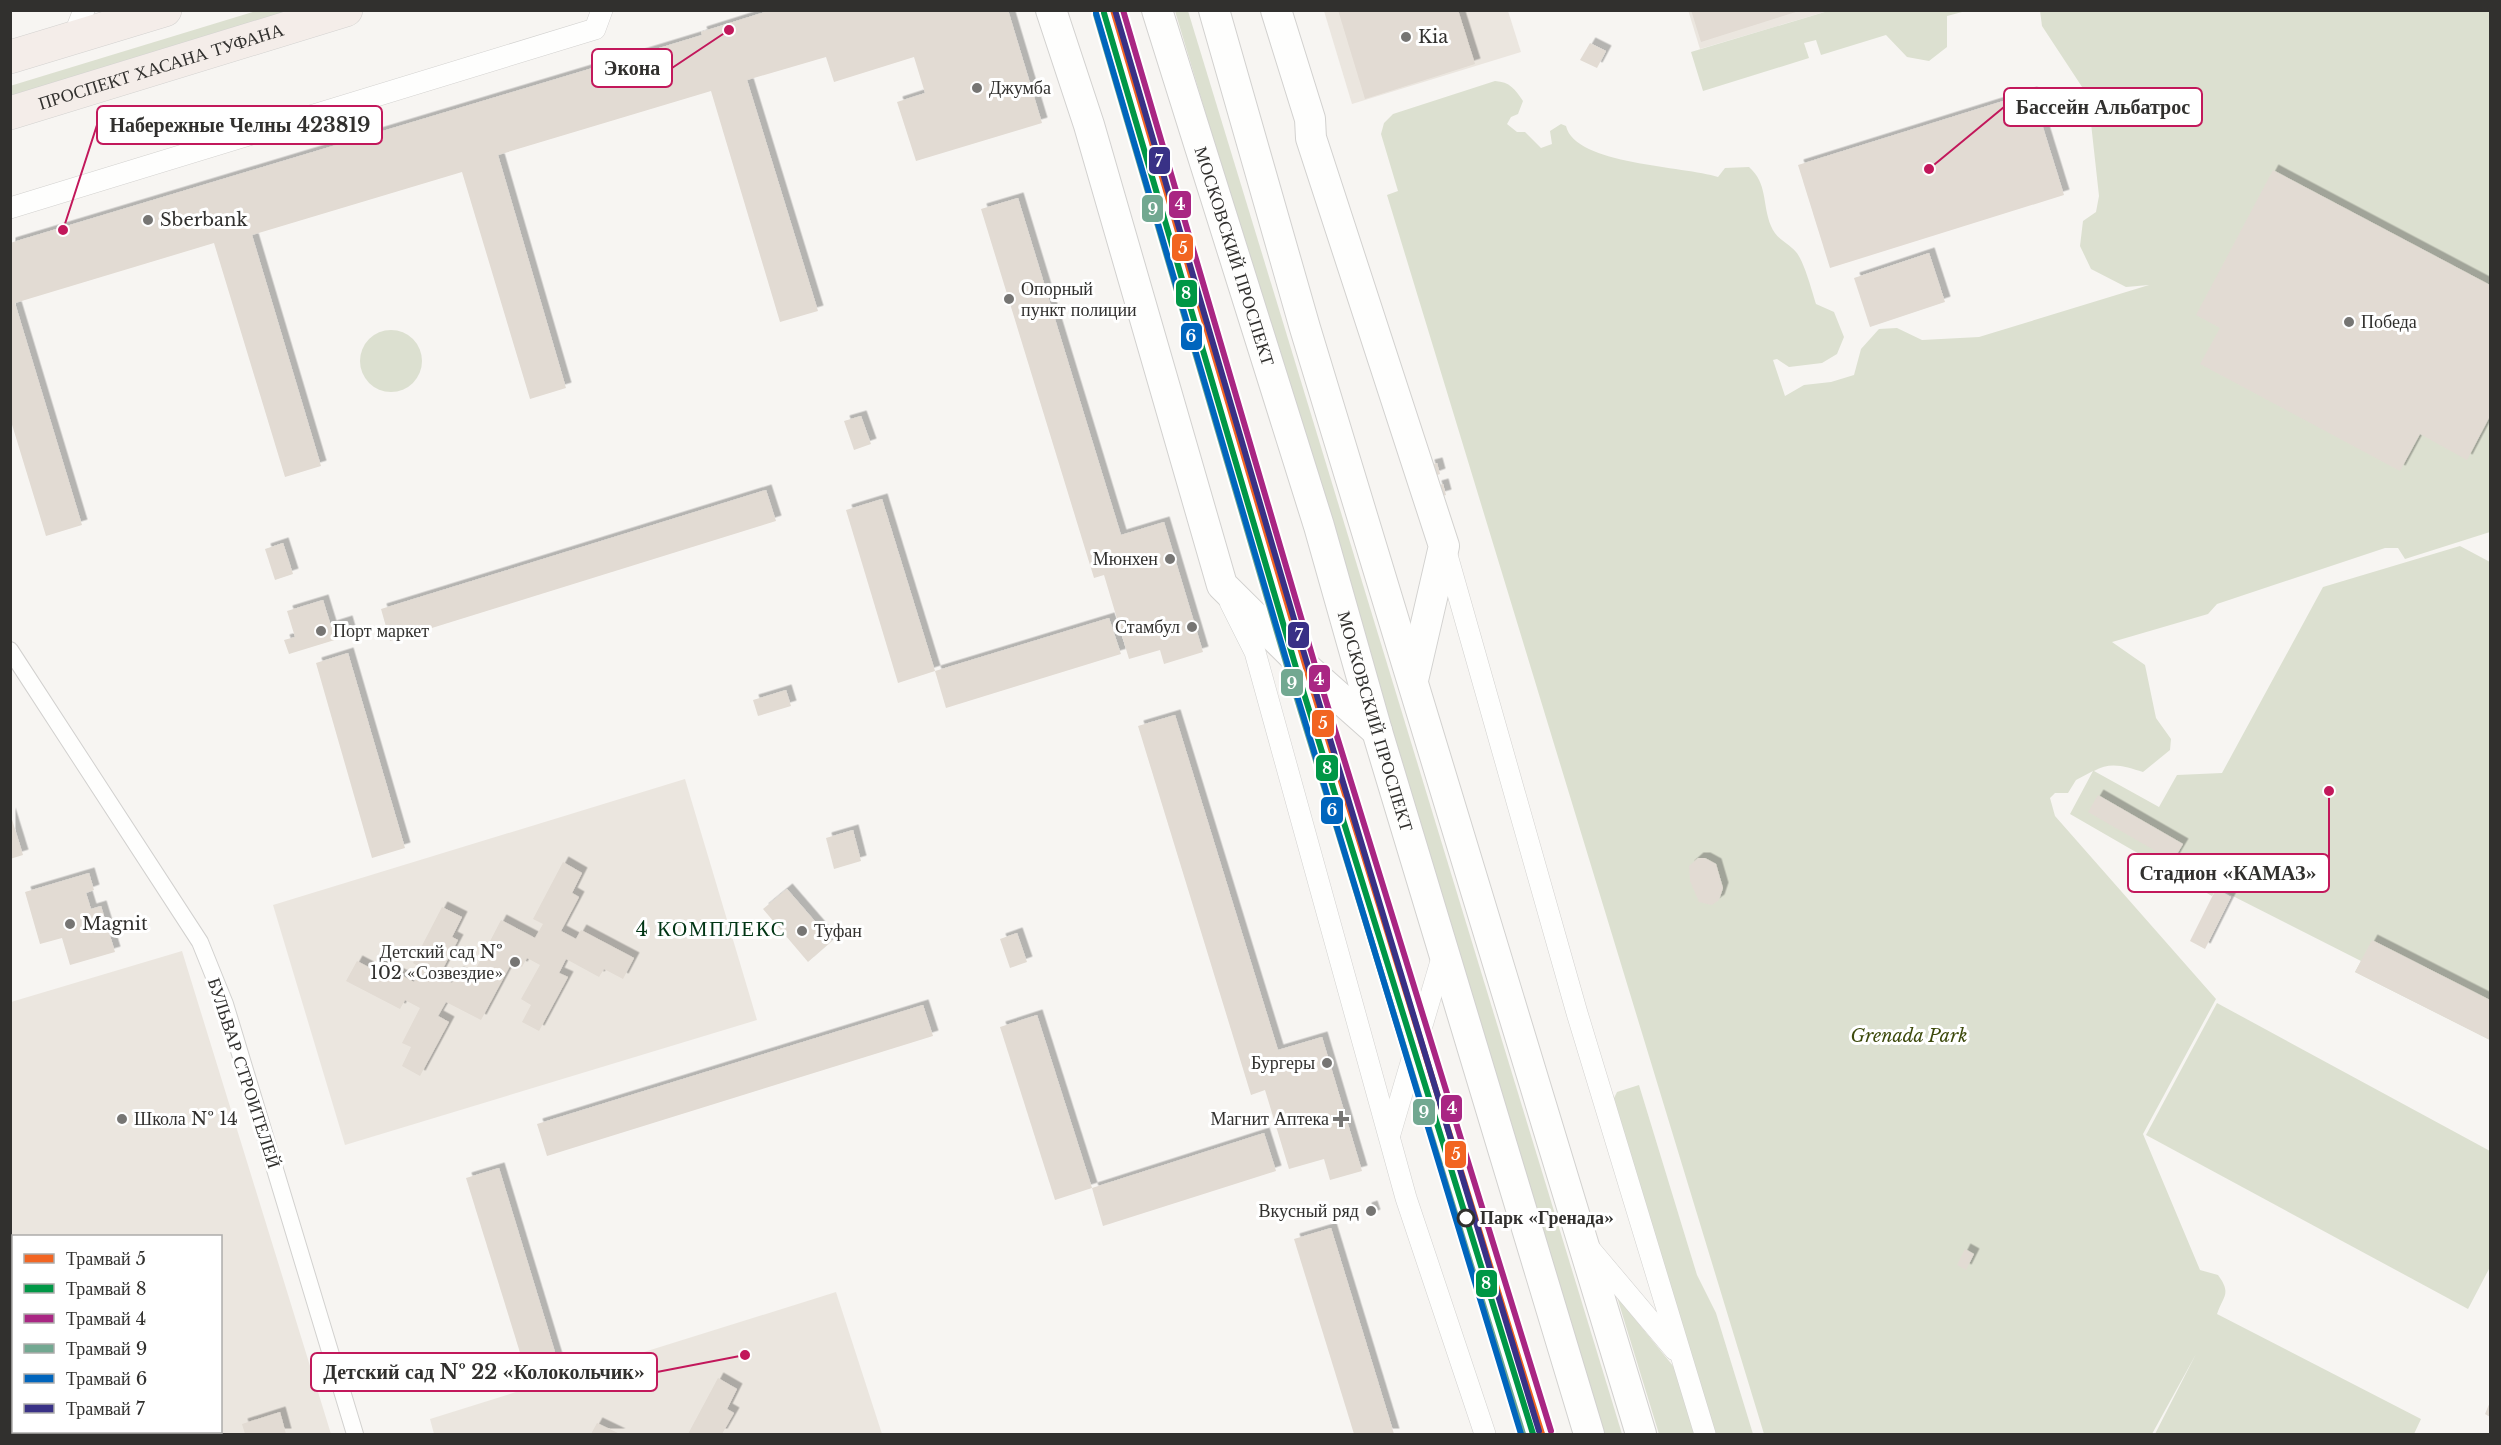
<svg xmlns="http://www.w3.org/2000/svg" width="2501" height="1445" font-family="'Libre Baskerville',serif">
<defs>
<filter id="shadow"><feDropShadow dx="5.5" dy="-5.5" stdDeviation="0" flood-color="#0004"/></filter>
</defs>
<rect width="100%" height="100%" fill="#f7f5f2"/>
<g fill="#ebe6df" fill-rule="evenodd">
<polygon points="1688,10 1828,11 1700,49"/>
<polygon points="1324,11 1508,11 1521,52 1352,104"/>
<polygon points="685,779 757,1020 345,1145 273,905"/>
<path d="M182,951L331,1434H11V1002ZM14,1236H220V1432H14Z"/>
<polygon points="836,1292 882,1434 434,1434 430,1419"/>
</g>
<g fill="#dce0d0">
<polygon points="256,11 296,11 11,99 10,86"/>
<polygon points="1175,11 1188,11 1622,1434 1602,1434"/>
<polygon points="1828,11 1966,11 1947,16 1947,47 1929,61 1907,57 1886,35 1821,55 1816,40 1804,43 1809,58 1703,91 1691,52"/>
<path d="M2040,11H2490V532L2405,559L2398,548H2385L2217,604L2208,614L2112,642L2145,665L2156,718L2171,739L2170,750L2143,772C2126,767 2111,761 2094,771L2159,807L2177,775L2222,773L2323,587L2460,546L2490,562V1040L2355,972L2361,961L2217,888L2212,896L2070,814L2093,771L2076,780L2068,793H2055L2050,798L2055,816L2216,999L2143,1134L2200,1270L2218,1275C2232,1294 2223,1296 2217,1314L2421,1419L2414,1434H2155L2196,1354L2152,1434H1764L1387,195L1398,191L1381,134L1384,123L1393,114L1495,81C1510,82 1515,89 1523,101L1518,114L1511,117L1507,124L1517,132H1525L1541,148L1552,144L1550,131L1561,124L1566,126C1575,165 1685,166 1718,177L1725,168L1749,167C1768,184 1762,204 1771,226C1776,239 1787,242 1796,252C1804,261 1812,291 1816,304L1834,312L1844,337L1837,354L1822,363L1789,367L1777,359L1773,360L1785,396L1804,385L1831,382L1854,375L1861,349L1879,329L1897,328L1922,340L1979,337L2149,285L2126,287L2091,269L2080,246L2083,221L2096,212L2099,196L2088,96L2042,26Z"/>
<circle cx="391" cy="361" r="31"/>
<polygon points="2217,1003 2490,1151 2490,1267 2468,1309 2146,1135"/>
<polygon points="1639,1085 1697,1275 1716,1313 1753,1434 1711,1434 1611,1104 1617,1092"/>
<polygon points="1617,1297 1682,1377 1699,1434 1659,1434"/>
</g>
<g fill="#e2dbd3" filter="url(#shadow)">
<polygon points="771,10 1008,10 1042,123 916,161 897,102 925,93 914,57 834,82 826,57 747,80 818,311 780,322 711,91 498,155 566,388 530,399 462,172 252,235 321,466 285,477 214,243 15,303 82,525 46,536 10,418 10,243 656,49 702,35 701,32"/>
<polygon points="1338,10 1458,10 1475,64 1365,99"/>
<polygon points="1691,10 1799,10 1799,11 1701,42"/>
<polygon points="1590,43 1606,51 1597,68 1580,60"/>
<polygon points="2032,92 2064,195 1830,268 1798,165"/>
<polygon points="2273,170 2490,285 2490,416 2467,460 2420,434 2400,471 2200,364 2220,328 2196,315"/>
<polygon points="1018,198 1121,535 1164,522 1203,652 1164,664 1160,650 1129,659 1104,575 1094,578 981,209"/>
<polygon points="1929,253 1945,302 1870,327 1854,278"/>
<polygon points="861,416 871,444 854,450 844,421"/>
<polygon points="1437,463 1440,474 1432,477 1429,465"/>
<polygon points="1443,484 1446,495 1439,497 1436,486"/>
<polygon points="766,490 776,521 390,641 381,609"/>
<polygon points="882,499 935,671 898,683 846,510"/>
<polygon points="283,543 293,574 275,580 265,549"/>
<polygon points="323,600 331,626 347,621 351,635 289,654 284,640 295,637 287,611"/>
<polygon points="1109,618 1121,654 946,708 935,671"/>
<polygon points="348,653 405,848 372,858 316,663"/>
<polygon points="786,690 791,706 758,716 753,700"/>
<polygon points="1175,715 1278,1050 1322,1037 1362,1171 1330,1180 1324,1159 1289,1169 1265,1090 1251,1095 1138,726"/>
<polygon points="2098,795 2183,844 2173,861 2088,812"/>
<polygon points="10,813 23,855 10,859"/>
<polygon points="853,830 861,861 834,869 826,838"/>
<polygon points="1698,858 1705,858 1716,864 1723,888 1719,900 1712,905 1699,902 1690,881 1689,866"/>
<polygon points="563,862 582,873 572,893 579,897 561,931 576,939 581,930 634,958 623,979 604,969 599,977 566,959 559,973 568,977 539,1031 522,1022 531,1005 521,999 540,965 527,958 522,967 512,962 481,1020 446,1002 438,1016 449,1022 420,1076 402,1066 411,1047 402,1043 420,1008 405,1000 400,1009 346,981 357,961 374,970 378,963 414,982 421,968 413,963 442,907 462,917 452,937 458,940 439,976 452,983 458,972 471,978 501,920 535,938 543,924 533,919"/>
<polygon points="89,873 94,890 86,893 91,909 101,906 115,952 70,965 62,938 40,944 25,892"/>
<polygon points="787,889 832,941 808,962 763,909"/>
<polygon points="2216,889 2231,897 2205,949 2190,941"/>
<polygon points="1017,933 1027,962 1010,968 1000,939"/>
<polygon points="2372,940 2490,1000 2490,1040 2355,972"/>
<polygon points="923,1005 933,1036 547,1156 537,1124"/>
<polygon points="1037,1015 1092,1188 1055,1200 1000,1027"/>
<polygon points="1264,1133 1276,1171 1103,1226 1092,1188"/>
<polygon points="499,1168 558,1362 526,1372 466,1178"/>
<polygon points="1372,1206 1375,1215 1369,1217 1366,1208"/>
<polygon points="1331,1228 1394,1434 1354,1434 1294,1239"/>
<polygon points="1965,1249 1974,1254 1966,1270 1957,1265"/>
<polygon points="14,1311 14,1338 13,1338 10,1312"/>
<polygon points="718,1378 737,1389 727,1409 734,1413 722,1434 688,1434"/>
<polygon points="2490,1402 2490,1417 2485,1414"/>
<polygon points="280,1412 286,1434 245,1434 242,1424"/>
<polygon points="597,1423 620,1434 591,1434"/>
<polygon points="42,1432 84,1432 43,1434"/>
<polygon points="141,1432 183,1432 183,1434 142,1434"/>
</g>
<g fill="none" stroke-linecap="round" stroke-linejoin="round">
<defs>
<polyline id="pedestrian" points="10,650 200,942 225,1004 355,1434"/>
<g id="minor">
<polyline points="73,38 84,10"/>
<polyline points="10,208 595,29 602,10"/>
<polyline points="1445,548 1577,1013 1705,1434"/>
<polyline points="1230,602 1255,652 1406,1198 1485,1434"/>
<polyline points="1390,1134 1444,951"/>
<polyline points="1589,1248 1675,1350"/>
</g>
<g id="secondary">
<polyline points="1051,10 1089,125 1222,585 1306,668 1377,731"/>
<path id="s1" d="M1157,10L1319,526L1377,731L1589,1434"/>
<polyline points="1214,10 1305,328 1641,1434"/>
<polyline points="1276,10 1310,119 1311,138 1444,546 1413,680"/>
</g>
<g id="primary">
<polyline points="10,57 165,10"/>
<path id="s2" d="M10,113L346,10"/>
</g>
</defs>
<use href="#pedestrian" stroke="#d2d1cf" stroke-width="18"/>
<use href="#minor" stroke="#d2d1cf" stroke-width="22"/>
<use href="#secondary" stroke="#d2d1cf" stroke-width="32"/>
<use href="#primary" stroke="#d3d2d0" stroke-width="34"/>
<use href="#pedestrian" stroke="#fefefd" stroke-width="16"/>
<use href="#minor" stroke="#fefefd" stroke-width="21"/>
<use href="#secondary" stroke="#fefefd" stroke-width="30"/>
<use href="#primary" stroke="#f4ede9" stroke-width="33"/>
<defs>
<polyline id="tram-1" points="1113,10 1306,668 1542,1434"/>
<polyline id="tram-2" points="1104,13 1297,671 1533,1434"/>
<polyline id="tram-3" points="1123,10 1315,665 1551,1431"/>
<polyline id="tram-4" points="1096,15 1289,673 1523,1434"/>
<polyline id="tram-5" points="1096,13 1286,659 1521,1434"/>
<polyline id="tram-6" points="1115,10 1304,653 1539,1431"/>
</defs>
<use href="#tram-1" stroke="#fff" stroke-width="10"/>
<use href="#tram-2" stroke="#fff" stroke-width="10"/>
<use href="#tram-3" stroke="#fff" stroke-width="10"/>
<use href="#tram-4" stroke="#fff" stroke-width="10"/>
<use href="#tram-5" stroke="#fff" stroke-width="10"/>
<use href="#tram-6" stroke="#fff" stroke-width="10"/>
<use href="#tram-1" stroke="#f26522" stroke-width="6"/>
<use href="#tram-2" stroke="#009746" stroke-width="6"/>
<use href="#tram-3" stroke="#a92683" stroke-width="6"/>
<use href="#tram-4" stroke="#72a891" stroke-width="6"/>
<use href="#tram-5" stroke="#0065bd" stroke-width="6"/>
<use href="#tram-6" stroke="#393186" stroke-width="6"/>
</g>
<g fill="#767573" stroke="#fff" stroke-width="2">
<circle cx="1406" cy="37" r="6"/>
<circle cx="977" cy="88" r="6"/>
<circle cx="148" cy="220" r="6"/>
<circle cx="1009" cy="299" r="6"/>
<circle cx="2349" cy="322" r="6"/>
<circle cx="1170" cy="559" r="6"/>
<circle cx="1192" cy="627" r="6"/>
<circle cx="321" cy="631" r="6"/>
<circle cx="70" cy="924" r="6"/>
<circle cx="802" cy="931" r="6"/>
<circle cx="515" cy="962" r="6"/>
<circle cx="1327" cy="1063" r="6"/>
<circle cx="122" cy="1119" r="6"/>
<path d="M1338 1110h6v6h6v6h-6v6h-6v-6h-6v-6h6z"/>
<circle cx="1371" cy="1211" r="6"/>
</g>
<circle fill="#fff" stroke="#31302e" stroke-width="3" cx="1466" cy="1218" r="8"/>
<g text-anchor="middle" stroke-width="6" stroke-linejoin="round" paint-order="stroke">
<g font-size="18" fill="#31302e" stroke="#fff" text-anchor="start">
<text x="1418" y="43">Kia</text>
<text x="989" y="94">Джумба</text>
<text x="160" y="226">Sberbank</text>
<text x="1021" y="295">Опорный<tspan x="1021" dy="21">пункт полиции</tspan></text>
<text x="2361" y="328">Победа</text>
<text x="1158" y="565" text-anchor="end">Мюнхен</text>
<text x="1180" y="633" text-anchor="end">Стамбул</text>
<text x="333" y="637">Порт маркет</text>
<text x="82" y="930">Magnit</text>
<text x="814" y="937">Туфан</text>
<text x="503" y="958" text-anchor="end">Детский сад №<tspan x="503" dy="21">102 «Созвездие»</tspan></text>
<text x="1315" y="1069" text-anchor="end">Бургеры</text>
<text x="134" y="1125">Школа № 14</text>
<text x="1329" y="1125" text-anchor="end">Магнит Аптека</text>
<text x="1359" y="1217" text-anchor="end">Вкусный ряд</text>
</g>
<g font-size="18" fill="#31302e" stroke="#fff">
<text dy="6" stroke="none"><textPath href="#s2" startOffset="158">ПРОСПЕКТ ХАСАНА ТУФАНА</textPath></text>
<text dy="6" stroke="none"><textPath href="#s1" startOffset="258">МОСКОВСКИЙ ПРОСПЕКТ</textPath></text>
<text dy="6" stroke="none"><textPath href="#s1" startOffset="744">МОСКОВСКИЙ ПРОСПЕКТ</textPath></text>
<text transform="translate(244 1073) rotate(72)" y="6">БУЛЬВАР СТРОИТЕЛЕЙ</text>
</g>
<g font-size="18" font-style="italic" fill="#3d4a0c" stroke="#fff">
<text x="1909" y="1042">Grenada Park</text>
</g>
<g font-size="18" font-weight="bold" fill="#31302e" stroke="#fff" text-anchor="start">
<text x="1480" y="1224">Парк «Гренада»</text>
</g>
<g font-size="21" letter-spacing="1.5" fill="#003514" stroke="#fff">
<text x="711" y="936">4 КОМПЛЕКС</text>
</g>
</g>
<path fill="none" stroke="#c2185b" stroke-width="2" d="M729 30L672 68M1929 169L2004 107M63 230L97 125M2329 791L2329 873M745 1355L657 1372"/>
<g fill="#c2185b" stroke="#fff" stroke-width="2">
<circle cx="729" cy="30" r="6"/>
<circle cx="1929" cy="169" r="6"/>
<circle cx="63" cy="230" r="6"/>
<circle cx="2329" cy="791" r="6"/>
<circle cx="745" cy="1355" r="6"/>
</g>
<g fill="#fff" stroke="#c2185b" stroke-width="2">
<rect x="592" y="49" width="80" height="38" rx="6"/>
<rect x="2004" y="88" width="198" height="38" rx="6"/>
<rect x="97" y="106" width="285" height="38" rx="6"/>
<rect x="2128" y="854" width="201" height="38" rx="6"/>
<rect x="311" y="1353" width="346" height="38" rx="6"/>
</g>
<g font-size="20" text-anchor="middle" font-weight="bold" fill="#31302e">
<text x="632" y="75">Экона</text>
<text x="2103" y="114">Бассейн Альбатрос</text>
<text x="240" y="132">Набережные Челны 423819</text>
<text x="2228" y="880">Стадион «КАМАЗ»</text>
<text x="484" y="1379">Детский сад № 22 «Колокольчик»</text>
</g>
<g stroke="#fff" stroke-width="2">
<rect x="1148" y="146" width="23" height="29" rx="6" fill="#393186"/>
<rect x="1168" y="190" width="24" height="29" rx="6" fill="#a92683"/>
<rect x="1141" y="194" width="23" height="29" rx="6" fill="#72a891"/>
<rect x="1171" y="233" width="23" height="29" rx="6" fill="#f26522"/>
<rect x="1175" y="279" width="23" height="29" rx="6" fill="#009746"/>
<rect x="1180" y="322" width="23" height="29" rx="6" fill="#0065bd"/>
<rect x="1287" y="621" width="23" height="28" rx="6" fill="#393186"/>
<rect x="1308" y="664" width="23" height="29" rx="6" fill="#a92683"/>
<rect x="1280" y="668" width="24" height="29" rx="6" fill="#72a891"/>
<rect x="1311" y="709" width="24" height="29" rx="6" fill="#f26522"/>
<rect x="1315" y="754" width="24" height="28" rx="6" fill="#009746"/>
<rect x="1320" y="796" width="24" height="29" rx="6" fill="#0065bd"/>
<rect x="1440" y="1094" width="23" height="29" rx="6" fill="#a92683"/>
<rect x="1412" y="1098" width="24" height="28" rx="6" fill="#72a891"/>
<rect x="1444" y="1140" width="23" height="29" rx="6" fill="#f26522"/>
<rect x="1475" y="1269" width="23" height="29" rx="6" fill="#009746"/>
</g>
<g font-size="16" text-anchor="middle" font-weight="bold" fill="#fff">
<text x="1159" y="167">7</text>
<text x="1180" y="210">4</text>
<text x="1153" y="215">9</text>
<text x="1183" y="254">5</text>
<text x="1186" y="299">8</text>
<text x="1191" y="342">6</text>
<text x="1299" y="641">7</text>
<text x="1319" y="685">4</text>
<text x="1292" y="689">9</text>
<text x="1323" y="729">5</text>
<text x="1327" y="774">8</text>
<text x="1332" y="816">6</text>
<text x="1452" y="1114">4</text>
<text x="1424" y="1118">9</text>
<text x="1456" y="1160">5</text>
<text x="1486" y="1289">8</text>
</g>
<rect width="2501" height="1445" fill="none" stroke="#31302e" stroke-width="24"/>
<rect x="12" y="1235" width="210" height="198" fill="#ffffff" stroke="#adacab" stroke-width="1.5"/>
<rect x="24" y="1254" width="30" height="9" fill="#f26522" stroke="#adacab" stroke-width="1.5"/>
<text x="66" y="1265" font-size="18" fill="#31302e">Трамвай 5</text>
<rect x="24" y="1284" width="30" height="9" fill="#009746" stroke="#adacab" stroke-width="1.5"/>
<text x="66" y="1295" font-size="18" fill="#31302e">Трамвай 8</text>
<rect x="24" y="1314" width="30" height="9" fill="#a92683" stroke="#adacab" stroke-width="1.5"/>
<text x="66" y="1325" font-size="18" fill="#31302e">Трамвай 4</text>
<rect x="24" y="1344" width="30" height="9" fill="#72a891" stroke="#adacab" stroke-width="1.5"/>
<text x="66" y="1355" font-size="18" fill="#31302e">Трамвай 9</text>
<rect x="24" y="1374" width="30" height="9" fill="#0065bd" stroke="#adacab" stroke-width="1.5"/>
<text x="66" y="1385" font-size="18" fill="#31302e">Трамвай 6</text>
<rect x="24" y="1404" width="30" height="9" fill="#393186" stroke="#adacab" stroke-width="1.5"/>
<text x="66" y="1415" font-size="18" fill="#31302e">Трамвай 7</text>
</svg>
